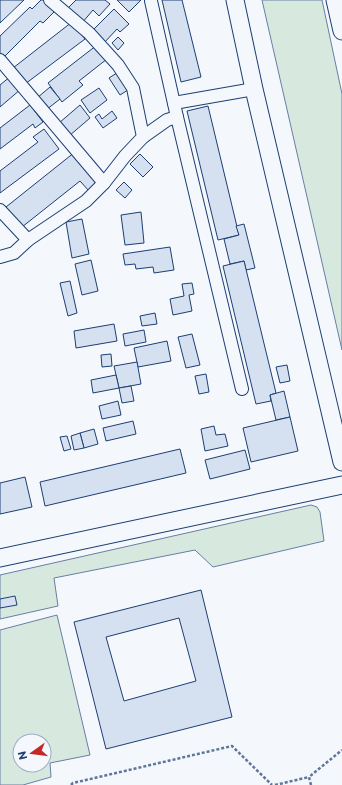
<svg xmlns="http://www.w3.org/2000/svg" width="342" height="785" font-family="Commissioner,sans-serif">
<rect width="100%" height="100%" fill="#f4f7fb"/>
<g fill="#d7e8df" stroke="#687fa3" fill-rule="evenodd">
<polygon points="262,0 322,0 342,94 342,350"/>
<polygon points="311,505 317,507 320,512 324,541 213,567 195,550 54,578 58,606 0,619 0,575"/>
<path d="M57,615L90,755L50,763L51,777L23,785H0V630ZM20,741H44V765H20Z"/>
</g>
<g fill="#d5e0f0" stroke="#1d3f73" fill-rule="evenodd">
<polygon points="0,0 24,0 0,23"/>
<polygon points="41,0 44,0 55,11 43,23 40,21 4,57 0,53 0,36 30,7 32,9"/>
<polygon points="76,0 105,0 110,4 99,16 93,10 82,23 67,9"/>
<polygon points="117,0 141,0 129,12"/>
<polygon points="162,0 182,0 201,77 181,82"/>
<polygon points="114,9 129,24 120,32 117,29 103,44 91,32"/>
<polygon points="72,22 85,39 25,84 13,68"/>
<polygon points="118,37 124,43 118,50 112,43"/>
<polygon points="97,45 107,59 79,81 83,85 62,102 48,83"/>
<polygon points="120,71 131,88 120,95 109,78"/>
<polygon points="11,76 21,89 0,107 0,85"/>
<polygon points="50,87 60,99 46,110 37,98"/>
<polygon points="99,88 107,100 90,113 81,100"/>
<polygon points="30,105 43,122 35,128 33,124 0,149 0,128"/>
<polygon points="80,105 90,118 69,136 59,123"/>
<polygon points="208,106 239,235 218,240 187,111"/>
<polygon points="112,111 117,118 103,128 95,117 99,114 102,119"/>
<polygon points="44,129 59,149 0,193 0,171 38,142 33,137"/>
<polygon points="75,152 99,183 89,191 80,181 22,227 6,207"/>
<polygon points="140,154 153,167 143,177 130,164"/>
<polygon points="124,182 132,190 125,198 116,190"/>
<polygon points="141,212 144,243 125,245 121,215"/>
<polygon points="82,219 89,254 72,258 66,222"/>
<polygon points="244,224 255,268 246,270 244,261 230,264 224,239 239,235 236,226"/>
<polygon points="170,247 174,270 154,273 153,267 136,269 135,264 125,265 123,254"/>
<polygon points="91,260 98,291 82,295 75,264"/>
<polygon points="244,261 276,393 270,395 271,401 256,404 223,266"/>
<polygon points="70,281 77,313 68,316 60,283"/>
<polygon points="192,283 194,294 189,295 192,311 173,315 170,299 184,296 182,284"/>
<polygon points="155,313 157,324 142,326 140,316"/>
<polygon points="114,324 117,341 76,348 74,331"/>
<polygon points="144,330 146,342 125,346 123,334"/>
<polygon points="192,334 200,365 186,368 178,337"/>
<polygon points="167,341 171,361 138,367 134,348"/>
<polygon points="111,354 112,366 102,367 101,355"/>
<polygon points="137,362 141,384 119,388 114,366"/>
<polygon points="287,365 290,381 280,383 276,367"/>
<polygon points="206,374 209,392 199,394 195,376"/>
<polygon points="116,375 119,388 93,393 91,380"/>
<polygon points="131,386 134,401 122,403 119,388"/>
<polygon points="284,391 290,417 276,420 270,395"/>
<polygon points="118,401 121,415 102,419 99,406"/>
<polygon points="290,417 298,451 251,462 243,428"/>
<polygon points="133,421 136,434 106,441 103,428"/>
<polygon points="214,426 216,435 225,434 228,446 205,451 201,429"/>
<polygon points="94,429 98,444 84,448 80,433"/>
<polygon points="80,433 84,448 74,450 71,436"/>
<polygon points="67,436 71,449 64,451 60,437"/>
<polygon points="180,449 186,473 45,506 40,482"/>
<polygon points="245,450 250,469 210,479 205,460"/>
<polygon points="25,477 32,507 0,514 0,483"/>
<path d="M201,590L232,717L106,749L74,622ZM179,618L196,681L124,701L106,637Z"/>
<polygon points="15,596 17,605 0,608 0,599"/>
</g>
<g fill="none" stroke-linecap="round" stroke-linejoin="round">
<defs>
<g id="street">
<polyline points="151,1 177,117 242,389"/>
<polyline points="0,60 104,183"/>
<polyline points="174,103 254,89"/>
<polyline points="143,137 167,120 177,117"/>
<polyline points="0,210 28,240"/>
<polyline points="0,257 14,253 28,240 86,201 104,183 125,156 143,137 133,88 118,65 89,33 50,0"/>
</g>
<g id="secondary">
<polyline points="235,0 254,89 342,462"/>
<polyline points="335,0 342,31"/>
<polyline points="0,558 342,485"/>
</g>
</defs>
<use href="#street" stroke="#1d3f73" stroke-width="14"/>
<use href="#secondary" stroke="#1d3f73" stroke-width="19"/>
<g stroke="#5e769c" stroke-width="2.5" stroke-dasharray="3 2" stroke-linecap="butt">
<polyline points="71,785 73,783 232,746 272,785"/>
<polyline points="275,785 309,777"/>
<polyline points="311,785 309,777 342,750"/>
</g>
<use href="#street" stroke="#f4f7fb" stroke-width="12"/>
<use href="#secondary" stroke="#f4f7fb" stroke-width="17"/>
</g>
<g transform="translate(32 753) rotate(256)"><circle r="19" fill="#f4f7fb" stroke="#9eadc5"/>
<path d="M0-3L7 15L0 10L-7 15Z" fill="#c62828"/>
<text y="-6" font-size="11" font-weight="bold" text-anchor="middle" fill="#1d3f73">N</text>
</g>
</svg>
